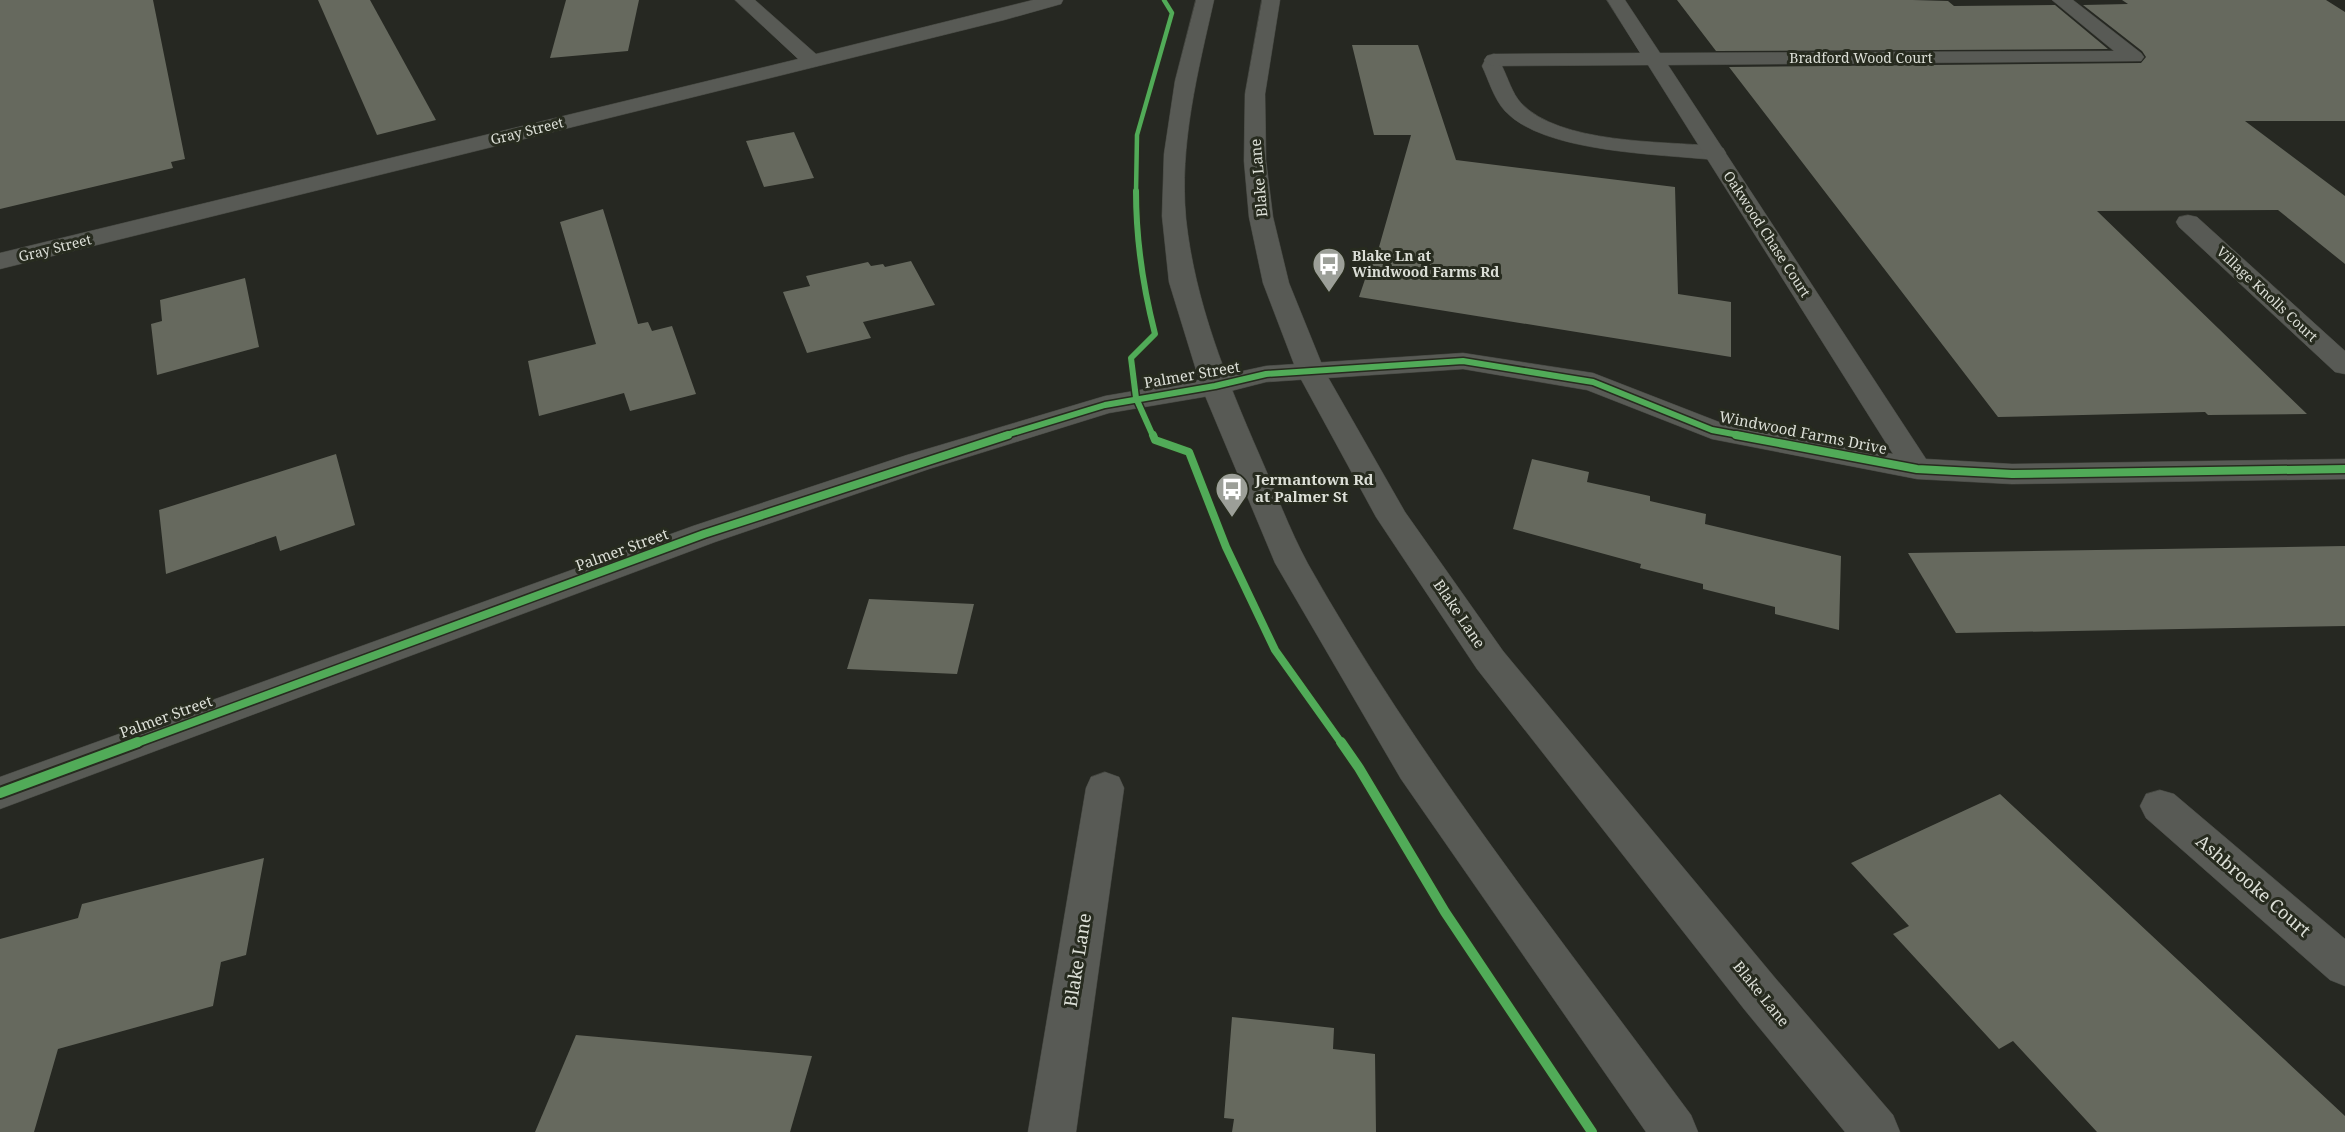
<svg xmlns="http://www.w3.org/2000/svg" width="2345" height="1132" font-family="'Noto Serif',serif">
<rect width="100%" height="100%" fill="#262822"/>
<g fill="#66695e">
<polygon points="0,0 153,0 185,159 171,162 173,168 0,209"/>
<polygon points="318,0 370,0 436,120 377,135"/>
<polygon points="566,0 639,0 628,51 550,58"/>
<polygon points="1677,0 1913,0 1948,1 1954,6 2055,5 2108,49 1716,51"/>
<polygon points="2122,0 2326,0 2345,12 2345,121 2245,121 2345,196 2345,264 2278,210 2097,211 2307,414 2208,415 2205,412 1998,417 1729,67 2141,63 2146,57 2142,51 2083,5 2128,4"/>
<polygon points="1352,45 1418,45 1456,160 1675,187 1678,294 1731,302 1731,357 1359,297 1376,247 1379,247 1411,135 1374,135"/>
<polygon points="794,132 814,178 764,187 746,141"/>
<polygon points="603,209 638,324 648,322 652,331 672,326 696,394 630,411 624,393 539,416 528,361 596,344 560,222"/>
<polygon points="911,261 935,305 863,322 871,338 807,353 783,292 810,286 806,276 868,262 871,266 883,264 885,267"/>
<polygon points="245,278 259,347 157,375 151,324 162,321 160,300"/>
<polygon points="336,454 355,525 280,551 276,536 166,574 159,510"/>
<polygon points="1532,459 1589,472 1587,482 1650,496 1650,501 1706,514 1705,524 1841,556 1839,630 1775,614 1775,607 1703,589 1703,584 1640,568 1641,564 1513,529"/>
<polygon points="2345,546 2345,626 1956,633 1908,553"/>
<polygon points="869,599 974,604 957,674 847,669"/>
<polygon points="2000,794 2345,1116 2345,1132 2097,1132 2013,1041 1999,1049 1893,934 1909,926 1851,863"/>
<polygon points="264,858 246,955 221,962 213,1006 58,1049 34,1132 0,1132 0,939 78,918 82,904"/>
<polygon points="1232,1017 1334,1028 1333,1049 1375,1054 1376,1132 1232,1132 1234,1119 1224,1118"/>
<polygon points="576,1035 812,1056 790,1132 535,1132"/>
</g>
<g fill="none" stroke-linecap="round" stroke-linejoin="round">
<defs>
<path id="service" d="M1494,54L1501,56L1504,60L1502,66C1508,78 1512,93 1521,103C1560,144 1661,141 1715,146L1723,148L1726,153L1723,158L1715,160C1660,154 1544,153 1505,111C1494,99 1489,81 1482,66L1487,56Z"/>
<g id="minor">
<polygon points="735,0 755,0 816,54 1033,0 1063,0 1061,4 1004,20 0,269 0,253 798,59"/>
<polygon points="1607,0 1625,0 1660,53 2114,51 2052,0 2073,0 2141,53 2144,57 2141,61 1668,65 1926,459 2012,464 2345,459 2345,479 2012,484 1917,479 1712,439 1587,390 1463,369 1266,382 1215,395 1109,413 929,469 715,542 0,809 0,777 693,526 907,455 1105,396 1215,377 1266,366 1463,353 1593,373 1719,422 1893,454 1648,65 1494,66 1487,64 1484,60 1487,56 1494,54 1640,53"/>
<polygon points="2188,215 2197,217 2345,351 2345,374 2335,372 2179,227 2176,222 2179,217"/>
<polygon points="1105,772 1119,777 1124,788 1076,1132 1028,1132 1086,788 1091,777"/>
<polygon points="2160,790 2174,794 2345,939 2345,986 2330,980 2146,818 2140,806 2146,794"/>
</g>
<g id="secondary">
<path d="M1196,0H1214C1198,71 1179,145 1186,219C1195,302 1226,378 1259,454C1275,490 1289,529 1308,564C1418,759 1558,935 1691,1115L1698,1132H1646L1401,779L1275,563L1201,386L1169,282L1162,216L1164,154L1175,81Z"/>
<polygon points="1262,0 1280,0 1265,94 1266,161 1273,217 1289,283 1325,372 1405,512 1503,651 1776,979 1893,1115 1900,1132 1845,1132 1744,1009 1477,669 1376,517 1297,372 1263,283 1249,217 1244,161 1245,94"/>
</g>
</defs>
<use href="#service" stroke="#444640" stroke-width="1"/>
<use href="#minor" stroke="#444640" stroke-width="1"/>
<use href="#secondary" stroke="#444640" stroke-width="1"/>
<use href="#service" fill="#585a55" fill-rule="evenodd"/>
<use href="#minor" fill="#585a55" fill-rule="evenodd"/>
<use href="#secondary" fill="#585a55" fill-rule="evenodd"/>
<defs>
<polyline id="cycleway-far3" points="1136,193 1137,135 1172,13 1164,0"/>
<g id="cycleway-far2">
<path d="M1136,191C1136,240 1143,287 1155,334L1131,358L1136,398L1153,436"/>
<polyline points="1003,436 1105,405 1215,386 1266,374 1463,361 1593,382 1712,430 1744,436"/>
</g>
<g id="cycleway-far1">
<polyline points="1153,435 1155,440 1189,452 1226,547 1275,650 1342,744"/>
<polyline points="1736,435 1917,469 2012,474 2345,469"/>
<polyline points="134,744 704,534 1008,435"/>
</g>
<g id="cycleway">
<polyline points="1341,742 1359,768 1445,912 1592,1132"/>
<polyline points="0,793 138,742"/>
</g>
</defs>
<use href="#cycleway-far3" stroke="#272b1f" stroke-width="7"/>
<use href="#cycleway-far2" stroke="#272b1f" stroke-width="9"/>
<use href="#cycleway-far1" stroke="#272b1f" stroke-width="11"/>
<use href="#cycleway" stroke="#272b1f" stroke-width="14"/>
<use href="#cycleway-far3" stroke="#51ab58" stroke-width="4.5"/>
<use href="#cycleway-far2" stroke="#51ab58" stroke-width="6"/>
<use href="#cycleway-far1" stroke="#51ab58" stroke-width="8"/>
<use href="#cycleway" stroke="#51ab58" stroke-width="10"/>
</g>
<defs>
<symbol id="bus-pin" viewBox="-11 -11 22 30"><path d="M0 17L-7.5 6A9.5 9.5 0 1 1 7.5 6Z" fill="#9c9f98" stroke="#272b1f"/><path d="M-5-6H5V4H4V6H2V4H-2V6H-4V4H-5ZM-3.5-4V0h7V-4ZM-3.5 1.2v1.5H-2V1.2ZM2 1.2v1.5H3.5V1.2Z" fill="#fff"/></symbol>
</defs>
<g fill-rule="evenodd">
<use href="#bus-pin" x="1310" y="245" width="38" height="52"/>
<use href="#bus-pin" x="1213" y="470" width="38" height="52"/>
</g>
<g text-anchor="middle" stroke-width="6" stroke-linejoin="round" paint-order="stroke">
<g font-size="14" fill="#dcdfd7" stroke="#272b1f">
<text x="1861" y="63">Bradford Wood Court</text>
<text transform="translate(527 131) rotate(-14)" y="5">Gray Street</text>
<text transform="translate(1767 234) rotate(57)" y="5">Oakwood Chase Court</text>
<text transform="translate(55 248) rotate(-14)" y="5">Gray Street</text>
<text transform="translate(2267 294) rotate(43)" y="5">Village Knolls Court</text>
</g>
<g font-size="14" font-weight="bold" fill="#dcdfd7" stroke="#272b1f" text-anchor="start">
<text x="1352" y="261">Blake Ln at<tspan x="1352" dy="16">Windwood Farms Rd</tspan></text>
</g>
<g font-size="15" fill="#dcdfd7" stroke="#272b1f">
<text transform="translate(1259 178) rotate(-95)" y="5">Blake Lane</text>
<text transform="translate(1192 375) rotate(-10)" y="5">Palmer Street</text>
<text transform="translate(1803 433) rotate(11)" y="5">Windwood Farms Drive</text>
<text transform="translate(622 550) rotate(-20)" y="5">Palmer Street</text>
<text transform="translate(1459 614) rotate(56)" y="5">Blake Lane</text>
<text transform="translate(166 717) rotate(-20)" y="5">Palmer Street</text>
<text transform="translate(1761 994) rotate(51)" y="5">Blake Lane</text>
</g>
<g font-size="15" font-weight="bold" fill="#dcdfd7" stroke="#272b1f" text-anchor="start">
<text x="1255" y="485">Jermantown Rd<tspan x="1255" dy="17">at Palmer St</tspan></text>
</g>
<g font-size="18" fill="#dcdfd7" stroke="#272b1f">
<text transform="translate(2253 886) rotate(41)" y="6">Ashbrooke Court</text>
<text transform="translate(1078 960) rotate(-81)" y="6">Blake Lane</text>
</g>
</g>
</svg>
